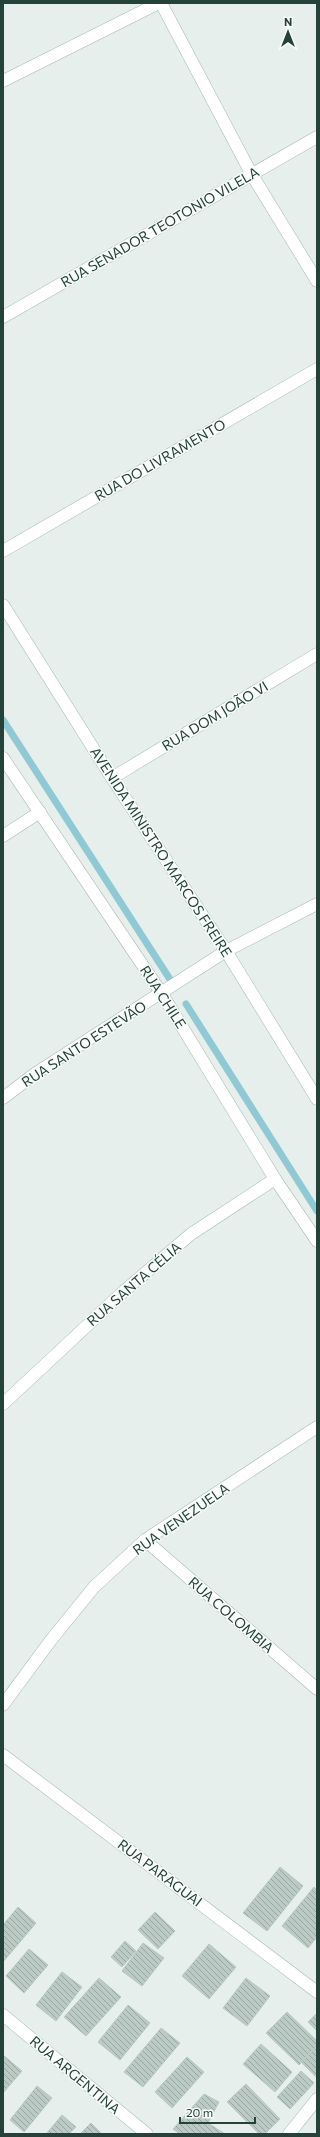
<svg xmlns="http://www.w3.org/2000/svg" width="320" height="2137" font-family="Commissioner,sans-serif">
<defs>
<pattern id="building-back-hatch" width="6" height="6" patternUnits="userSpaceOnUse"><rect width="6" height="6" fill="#bbcac4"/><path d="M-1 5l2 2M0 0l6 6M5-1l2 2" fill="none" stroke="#98a6a0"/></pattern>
</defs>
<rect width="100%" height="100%" fill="#e6efeb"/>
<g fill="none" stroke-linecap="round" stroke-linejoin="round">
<g stroke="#8ec9d4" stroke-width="7">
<polyline points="3,720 173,984"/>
<polyline points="186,1004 317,1211"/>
</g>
</g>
<g fill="url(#building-back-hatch)" stroke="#b8c9c2">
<polygon points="280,1867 303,1886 267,1931 243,1913"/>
<polygon points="314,1887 317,1890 317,1937 308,1948 282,1926"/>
<polygon points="18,1907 36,1923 3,1962 3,1925"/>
<polygon points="155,1912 175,1931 158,1949 138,1930"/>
<polygon points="125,1941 136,1951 122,1967 111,1957"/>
<polygon points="143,1943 164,1958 142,1986 122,1971"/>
<polygon points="209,1944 236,1967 209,1999 182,1976"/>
<polygon points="29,1949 48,1965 24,1993 6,1976"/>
<polygon points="62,1972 82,1987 56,2021 36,2005"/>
<polygon points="99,1978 121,1997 86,2036 64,2017"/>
<polygon points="246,1978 270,1996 247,2026 223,2008"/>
<polygon points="128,2005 150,2023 120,2060 98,2042"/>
<polygon points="287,2012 317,2041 317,2047 299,2065 266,2033"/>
<polygon points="317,2013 317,2031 308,2022"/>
<polygon points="161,2028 180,2043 143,2087 124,2072"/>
<polygon points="261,2044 292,2072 275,2092 243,2064"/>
<polygon points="316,2047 317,2048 317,2078 301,2062"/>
<polygon points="3,2055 22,2071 3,2093"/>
<polygon points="187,2057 204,2072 172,2108 155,2092"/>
<polygon points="301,2071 314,2083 290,2109 277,2097"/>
<polygon points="246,2084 280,2119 265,2134 259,2134 227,2102"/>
<polygon points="37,2086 52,2098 24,2132 10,2120"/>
<polygon points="204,2094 219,2102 208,2123 225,2134 180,2134 173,2129"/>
<polygon points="62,2115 76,2127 69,2134 46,2134"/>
<polygon points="91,2123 102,2134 80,2134"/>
</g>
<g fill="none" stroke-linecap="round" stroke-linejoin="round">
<defs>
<g id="minor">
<polyline points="161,3 252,175 317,281"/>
<polyline points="3,81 159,3"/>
<polyline points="3,317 317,137"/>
<polyline points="3,551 317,369"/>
<polyline points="3,605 112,778 226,951 317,1099"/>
<polyline points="3,758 162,994 275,1179 317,1241"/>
<polyline points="112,778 317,654"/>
<polyline points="3,836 40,812"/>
<polyline points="3,1098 36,1073 226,951 317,904"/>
<polyline points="3,1404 123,1292 191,1234 275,1179"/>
<polyline points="145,1540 317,1689"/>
<polyline points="3,1705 51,1640 94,1587 145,1540 317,1427"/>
<polyline points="3,1755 317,1992"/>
<polyline points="3,2015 147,2134"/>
<polyline points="289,2134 317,2099"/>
</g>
</defs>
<use href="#minor" stroke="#a8b8b2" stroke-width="13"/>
<use href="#minor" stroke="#fff" stroke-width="12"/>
</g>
<g text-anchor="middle" stroke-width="3" stroke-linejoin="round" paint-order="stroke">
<g font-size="14" fill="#24423a" stroke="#f7fbf9">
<text transform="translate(160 227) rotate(-30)" y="5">RUA SENADOR TEOTONIO VILELA</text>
<text transform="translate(160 460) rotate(-30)" y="5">RUA DO LIVRAMENTO</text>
<text transform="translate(215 716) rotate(-31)" y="5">RUA DOM JOÃO VI</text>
<text transform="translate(161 852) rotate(57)" y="5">AVENIDA MINISTRO MARCOS FREIRE</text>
<text transform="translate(163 997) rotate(57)" y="5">RUA CHILE</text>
<text transform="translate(84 1044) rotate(-33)" y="5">RUA SANTO ESTEVÃO</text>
<text transform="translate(134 1284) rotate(-41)" y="5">RUA SANTA CÉLIA</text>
<text transform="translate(181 1519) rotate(-35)" y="5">RUA VENEZUELA</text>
<text transform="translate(231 1615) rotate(41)" y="5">RUA COLOMBIA</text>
<text transform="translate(160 1873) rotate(37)" y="5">RUA PARAGUAI</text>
<text transform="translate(75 2075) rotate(40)" y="5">RUA ARGENTINA</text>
</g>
</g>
<rect width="320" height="2137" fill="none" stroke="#24423a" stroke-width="8"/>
<g transform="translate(288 32)" stroke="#f7fbf9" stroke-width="3" paint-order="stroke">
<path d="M0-3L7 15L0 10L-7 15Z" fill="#24423a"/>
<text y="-6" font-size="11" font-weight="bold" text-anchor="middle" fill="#24423a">N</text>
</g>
<path d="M180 2117v6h75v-6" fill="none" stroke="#24423a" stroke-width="2"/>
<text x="186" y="2117" font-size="12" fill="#24423a" stroke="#f7fbf9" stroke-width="3" paint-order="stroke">20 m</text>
</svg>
